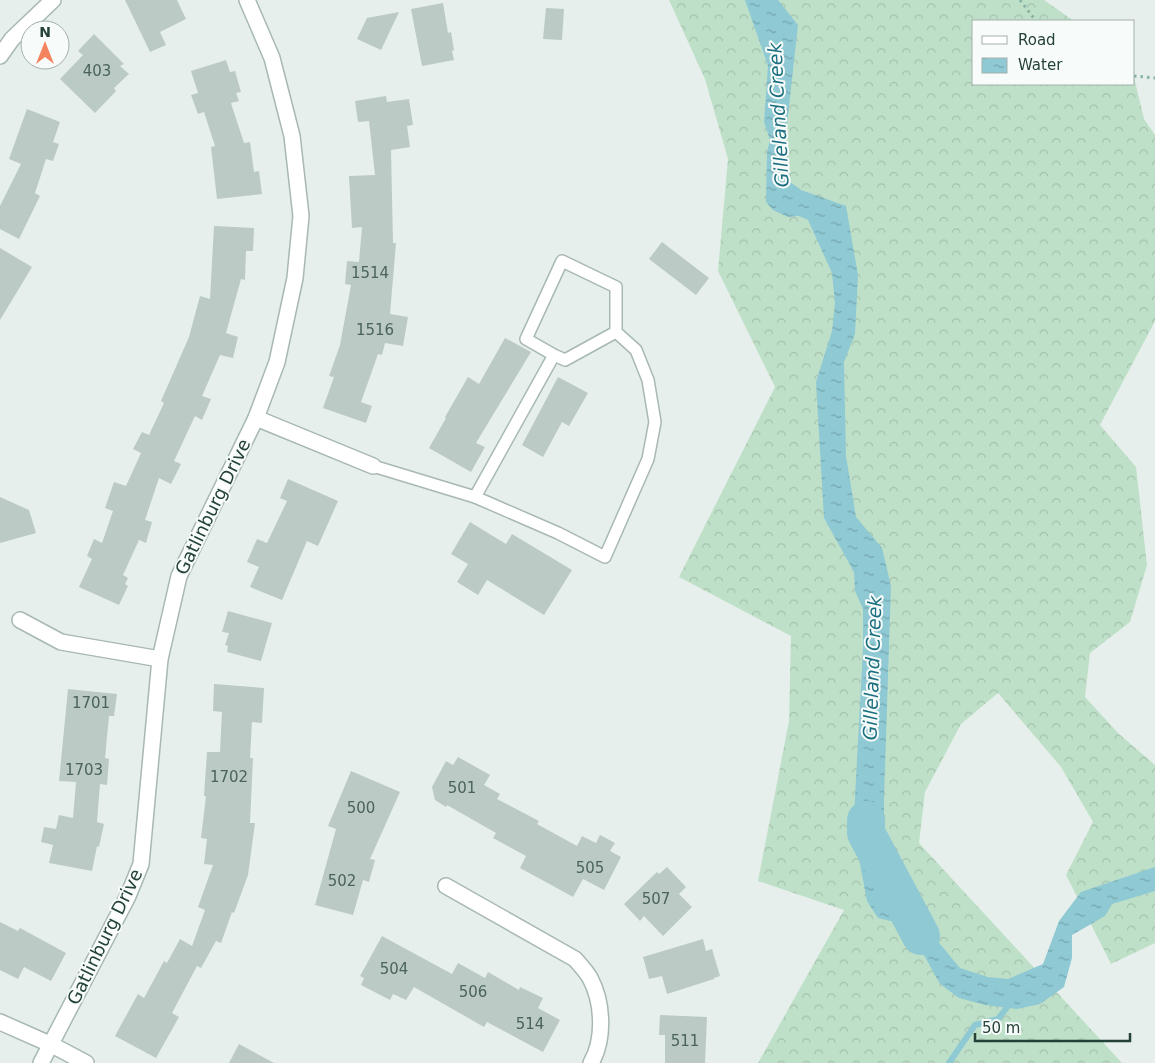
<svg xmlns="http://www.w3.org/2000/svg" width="1155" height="1063" font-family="'DejaVu Sans',sans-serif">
<defs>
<pattern id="forest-crowns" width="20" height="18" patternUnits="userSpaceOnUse" patternTransform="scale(1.25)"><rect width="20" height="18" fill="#bfe0c8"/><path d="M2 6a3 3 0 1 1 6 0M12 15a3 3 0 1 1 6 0" fill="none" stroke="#a4c1ad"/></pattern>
<pattern id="water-ripples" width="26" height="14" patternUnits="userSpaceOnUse" patternTransform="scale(1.25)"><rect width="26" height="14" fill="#8ec9d4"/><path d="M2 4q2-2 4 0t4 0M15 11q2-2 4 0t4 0" fill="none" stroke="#74a5ad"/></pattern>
</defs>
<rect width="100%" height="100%" fill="#e6efeb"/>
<polygon fill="url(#forest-crowns)" points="669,0 1044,0 1074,21 974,21 974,84 1134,84 1134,77 1144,119 1155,135 1155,321 1100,425 1136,467 1147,565 1130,622 1090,653 1085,697 1119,734 1155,765 1155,943 1111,964 1066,875 1093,822 1061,767 998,693 961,724 925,792 919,843 1122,1063 758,1063 844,910 758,881 789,721 791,636 679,577 775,387 718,271 728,159 705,79"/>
<polygon fill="url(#water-ripples)" points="745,0 778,0 798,25 786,134 790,182 801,190 846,206 858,275 855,334 844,362 846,456 856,517 882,548 891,586 884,798 884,877 960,968 988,977 1008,979 1043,964 1059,921 1081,892 1155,867 1155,891 1112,904 1105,916 1072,935 1072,958 1064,987 1040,1004 1017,1009 985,1005 959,998 940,984 910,930 899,923 878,918 867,901 856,843 854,816 863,648 863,609 855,591 854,572 824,518 816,382 832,331 835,303 832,273 808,220 799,216 788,217 773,210 766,202 767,152 770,140 764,122 768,66"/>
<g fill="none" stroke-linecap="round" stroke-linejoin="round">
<polyline stroke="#8ec9d4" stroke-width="6" points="949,1063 975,1025 998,1019 1011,1002"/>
<polyline stroke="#8ec9d4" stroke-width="38" points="866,820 866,833 921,936"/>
</g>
<g fill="#bbcac4">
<polygon points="125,0 177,0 186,19 160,32 166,45 150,52"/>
<polygon points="443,3 448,33 451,32 454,50 452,51 454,60 422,66 411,9"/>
<polygon points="546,8 564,9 562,40 543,39"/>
<polygon points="399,12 381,50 357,39 367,18"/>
<polygon points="94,34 124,64 120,66 129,74 114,88 116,91 95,113 60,79 83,55 78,51"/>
<polygon points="226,60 230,72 235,71 241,92 236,93 239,101 231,103 244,143 250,142 254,172 259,171 262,194 217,199 211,147 215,146 204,112 198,114 191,95 198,93 191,71"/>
<polygon points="386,96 387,102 409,99 413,125 407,126 410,147 391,150 393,243 396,243 390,314 408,317 403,346 385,343 382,355 378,354 361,402 372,406 366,423 323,408 334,377 329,376 340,345 351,285 345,284 347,261 359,262 362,227 352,228 349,176 375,175 369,121 358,122 355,101"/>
<polygon points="27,109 60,122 53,142 59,144 53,161 46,159 35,193 40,196 19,239 0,229 0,206 21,164 9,159"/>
<polygon points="214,226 254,228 253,251 246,251 245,280 241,279 226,333 238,337 233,358 220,355 202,396 211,399 202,420 195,416 174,461 181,464 171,484 159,478 145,520 152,522 146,543 139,540 123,575 128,578 125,584 128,586 119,605 79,587 92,559 87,556 94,539 102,543 113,511 105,508 114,482 126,486 141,453 133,449 142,432 149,435 164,403 161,401 189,337 200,296 210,299"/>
<polygon points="662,242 709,278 696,295 649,259"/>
<polygon points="0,248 32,267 0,320"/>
<polygon points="505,338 531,352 476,443 485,447 471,472 429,448 446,418 445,417 468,377 479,384"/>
<polygon points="558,377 588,393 569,426 562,422 543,457 522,445"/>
<polygon points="288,479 338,501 318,546 307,541 282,600 250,587 259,567 247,562 257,539 267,543 287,501 280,498"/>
<polygon points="0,497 29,510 36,533 0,543"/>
<polygon points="470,522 506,544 512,534 572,570 544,615 487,580 478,595 457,582 468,564 451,554"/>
<polygon points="228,611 272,623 261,661 227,652 228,646 225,645 229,633 222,632"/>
<polygon points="214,684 264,688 262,723 252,722 250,758 253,758 250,823 255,823 248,875 234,913 232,912 221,943 216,941 201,968 197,966 172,1013 179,1017 156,1058 115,1036 138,994 144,998 164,961 167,963 180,939 192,946 205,910 198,907 213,865 204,864 207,839 201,838 206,796 204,796 207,752 220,752 222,712 213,711"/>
<polygon points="68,689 117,694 114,716 109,716 105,758 109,759 107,785 100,784 97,822 104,824 99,847 97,846 92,871 49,863 53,845 41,842 44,827 56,829 59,815 73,818 76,782 59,781"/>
<polygon points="458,757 490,775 484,785 500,794 497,799 539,821 537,824 577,846 582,836 596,843 600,835 615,843 610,851 621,857 604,890 583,879 573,897 555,887 520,868 526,856 493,838 496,833 447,805 446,807 435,800 432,787 446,761 453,765"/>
<polygon points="351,771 400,792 370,859 375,860 369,882 363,880 353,915 315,905 336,829 328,826"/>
<polygon points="667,867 686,887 679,894 692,907 663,936 644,916 640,921 624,904 657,872 659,874"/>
<polygon points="0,922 18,931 20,928 66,953 51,981 24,967 18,979 0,970"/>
<polygon points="382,936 452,974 458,963 485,978 488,972 519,990 520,987 543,998 538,1008 560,1020 543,1052 487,1022 484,1027 414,987 406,1000 393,994 390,1000 361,985 364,978 360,976"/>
<polygon points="703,939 706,951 712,949 720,976 714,978 714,979 667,994 662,976 649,979 643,957"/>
<polygon points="660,1015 707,1017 705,1063 665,1063 665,1035 659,1035"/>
<polygon points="239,1044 274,1063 229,1063"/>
</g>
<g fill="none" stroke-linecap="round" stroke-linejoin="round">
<defs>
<g id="lane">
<polyline points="373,466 475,497 558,533 605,557 648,459 655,422 648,380 636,350 616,332"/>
<polyline points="475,497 554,355 526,339 562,261 616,287 616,332 565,360 554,355"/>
</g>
<g id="street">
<polyline points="0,56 12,39 53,0"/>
<polyline points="256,418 373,466"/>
<polyline points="20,620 61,642 160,659"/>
<path d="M446,886L575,959C580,965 586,971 590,978C603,1002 605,1039 591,1063"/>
<polyline points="0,1022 52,1045 86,1063"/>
<polyline points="41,1063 128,896 141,864 160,659 179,576 256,418 277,362 295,278 301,216 292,136 272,58 247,0"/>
</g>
</defs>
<use href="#lane" stroke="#a8b8b2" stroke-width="14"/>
<use href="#street" stroke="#a8b8b2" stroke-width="18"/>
<g stroke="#86b3a5" stroke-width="3" stroke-dasharray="2.5 4" stroke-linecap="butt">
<polyline points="1020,0 1036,21"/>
<polyline points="1134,76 1155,78"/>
</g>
<use href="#lane" stroke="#fff" stroke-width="11"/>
<use href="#street" stroke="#fff" stroke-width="15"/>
</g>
<g text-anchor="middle" stroke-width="4" stroke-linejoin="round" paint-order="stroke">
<g font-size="15" fill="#4a645c">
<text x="97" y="76">403</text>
<text x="370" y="278">1514</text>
<text x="375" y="335">1516</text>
<text x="91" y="708">1701</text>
<text x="84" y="775">1703</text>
<text x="229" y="782">1702</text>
<text x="462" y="793">501</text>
<text x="361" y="813">500</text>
<text x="590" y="873">505</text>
<text x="342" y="886">502</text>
<text x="656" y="904">507</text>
<text x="394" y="974">504</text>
<text x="473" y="997">506</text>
<text x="530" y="1029">514</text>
<text x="685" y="1046">511</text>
</g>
<g font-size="18" fill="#24423a" stroke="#f7fbf9">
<text transform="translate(213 507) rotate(-64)" y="6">Gatlinburg Drive</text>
<text transform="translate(105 937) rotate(-64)" y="6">Gatlinburg Drive</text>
</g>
<g font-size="19" font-style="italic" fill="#1c6f80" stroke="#f7fbf9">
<text transform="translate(778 115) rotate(-93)" y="7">Gilleland Creek</text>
<text transform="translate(872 668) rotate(-88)" y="7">Gilleland Creek</text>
</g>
</g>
<rect x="972" y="20" width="162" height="65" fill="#f7fbf9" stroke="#a3b1ad"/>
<rect x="982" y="36" width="25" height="8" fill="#ffffff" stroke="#a3b1ad"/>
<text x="1018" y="45" font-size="15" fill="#24423a">Road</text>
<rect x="982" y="58" width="25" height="15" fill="url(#water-ripples)" stroke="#a3b1ad"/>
<text x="1018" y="70" font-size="15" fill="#24423a">Water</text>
<g transform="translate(45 45)"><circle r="24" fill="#f7fbf9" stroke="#a3b1ad"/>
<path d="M0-4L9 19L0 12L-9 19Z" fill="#f4845f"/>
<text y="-8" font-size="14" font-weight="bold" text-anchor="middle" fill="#24423a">N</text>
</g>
<path d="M975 1033v8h155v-8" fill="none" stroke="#24423a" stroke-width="2.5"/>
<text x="982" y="1033" font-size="15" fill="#24423a" stroke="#f7fbf9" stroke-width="4" paint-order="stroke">50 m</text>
</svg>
